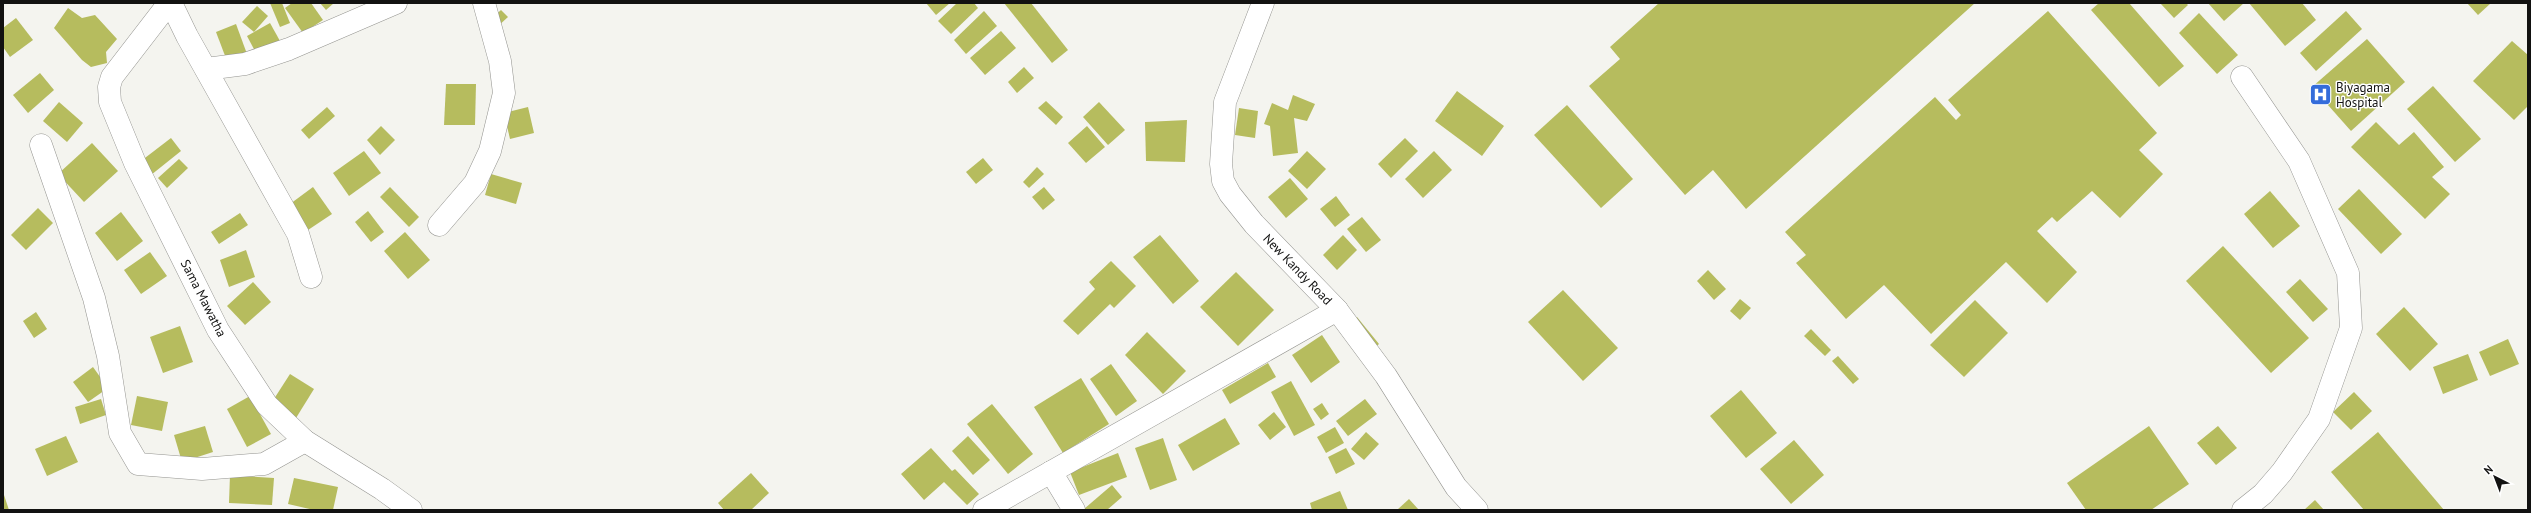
<svg xmlns="http://www.w3.org/2000/svg" width="2531" height="513" font-family="'PT Sans',sans-serif">
<rect width="100%" height="100%" fill="#f4f4ef"/>
<g fill="#b6bc5e">
<polygon points="270,3 282,3 290,23 280,27"/>
<polygon points="292,3 311,3 323,20 303,33 285,8"/>
<polygon points="320,3 334,3 326,10"/>
<polygon points="926,3 950,3 936,15"/>
<polygon points="957,3 974,3 978,8 951,34 938,21"/>
<polygon points="1004,3 1031,3 1068,50 1052,63"/>
<polygon points="1659,3 1975,3 1746,209 1713,170 1685,195 1589,86 1620,59 1610,47"/>
<polygon points="2099,3 2129,3 2184,66 2159,87 2091,10"/>
<polygon points="2160,3 2186,3 2188,5 2174,18"/>
<polygon points="2208,3 2244,3 2224,21"/>
<polygon points="2249,3 2302,3 2316,20 2285,46"/>
<polygon points="2467,3 2491,3 2478,15"/>
<polygon points="257,6 268,16 254,32 242,22"/>
<polygon points="68,8 82,18 95,15 117,39 106,52 107,63 91,67 82,60 54,28"/>
<polygon points="501,10 508,17 497,27 490,20"/>
<polygon points="984,11 997,26 966,54 954,40"/>
<polygon points="2048,11 2157,133 2139,150 2163,174 2120,218 2092,191 2057,222 2052,217 2037,231 2077,272 2047,303 2006,262 1931,334 1884,285 1846,319 1796,263 1806,255 1785,232 1935,97 1956,120 1961,115 1948,100"/>
<polygon points="2346,11 2362,29 2316,71 2300,53"/>
<polygon points="2199,13 2238,55 2217,74 2179,33"/>
<polygon points="16,18 33,40 10,57 3,47 3,28"/>
<polygon points="270,23 280,41 256,53 247,36"/>
<polygon points="236,24 247,54 227,61 216,32"/>
<polygon points="1001,31 1016,48 985,75 970,58"/>
<polygon points="2367,39 2405,82 2351,131 2312,87"/>
<polygon points="2512,41 2528,55 2528,106 2514,120 2473,81"/>
<polygon points="1024,67 1034,78 1017,93 1008,82"/>
<polygon points="40,73 54,90 28,113 13,95"/>
<polygon points="446,84 476,84 475,125 444,125"/>
<polygon points="2433,86 2481,139 2455,162 2407,109"/>
<polygon points="1457,91 1504,126 1482,156 1435,121"/>
<polygon points="1293,95 1315,104 1307,121 1294,118 1298,153 1273,156 1270,126 1264,124 1272,103 1288,110"/>
<polygon points="1046,101 1063,117 1056,125 1038,108"/>
<polygon points="59,102 83,123 67,142 43,121"/>
<polygon points="1099,102 1125,130 1108,145 1083,117"/>
<polygon points="1567,105 1633,179 1601,208 1534,135"/>
<polygon points="327,107 335,116 309,139 301,130"/>
<polygon points="528,107 534,133 510,139 504,113"/>
<polygon points="1239,108 1258,111 1255,138 1235,135"/>
<polygon points="1187,120 1185,162 1146,161 1145,122"/>
<polygon points="2376,122 2399,145 2414,132 2444,167 2432,177 2450,194 2425,219 2351,147"/>
<polygon points="381,126 395,140 380,155 367,140"/>
<polygon points="1087,126 1105,147 1086,163 1068,143"/>
<polygon points="171,138 181,151 151,175 141,161"/>
<polygon points="1405,138 1418,151 1391,178 1378,164"/>
<polygon points="92,143 118,171 84,202 58,174"/>
<polygon points="364,151 381,173 349,196 333,173"/>
<polygon points="1307,151 1326,169 1307,189 1288,171"/>
<polygon points="1434,151 1452,170 1423,198 1405,179"/>
<polygon points="983,158 993,170 976,184 966,172"/>
<polygon points="179,159 188,168 167,188 158,178"/>
<polygon points="1037,167 1044,174 1029,188 1023,182"/>
<polygon points="491,174 522,183 516,204 485,195"/>
<polygon points="1290,178 1308,199 1286,218 1268,197"/>
<polygon points="313,187 332,214 308,230 290,204"/>
<polygon points="390,187 419,217 409,227 380,197"/>
<polygon points="1044,187 1055,200 1043,210 1032,197"/>
<polygon points="2359,189 2402,234 2381,254 2338,209"/>
<polygon points="2270,191 2300,226 2273,248 2244,214"/>
<polygon points="1336,196 1350,215 1335,227 1320,209"/>
<polygon points="38,208 53,223 26,250 11,235"/>
<polygon points="368,211 384,232 371,242 355,222"/>
<polygon points="121,212 143,241 117,261 95,233"/>
<polygon points="240,213 248,225 219,244 211,232"/>
<polygon points="1362,217 1381,240 1366,252 1347,229"/>
<polygon points="405,232 430,260 408,279 384,251"/>
<polygon points="1160,235 1199,281 1173,304 1133,257"/>
<polygon points="1343,235 1357,250 1337,270 1323,255"/>
<polygon points="2223,246 2309,338 2271,373 2186,281"/>
<polygon points="246,250 255,277 229,287 220,260"/>
<polygon points="150,252 167,276 141,294 124,270"/>
<polygon points="1111,261 1136,286 1114,308 1110,304 1078,335 1063,321 1095,289 1089,282"/>
<polygon points="1708,270 1726,289 1714,300 1697,281"/>
<polygon points="1236,272 1274,310 1238,346 1200,307"/>
<polygon points="2300,279 2328,309 2313,322 2286,292"/>
<polygon points="253,282 271,302 245,325 227,306"/>
<polygon points="1563,290 1618,348 1583,381 1528,322"/>
<polygon points="1740,299 1751,308 1740,320 1730,311"/>
<polygon points="1975,300 2008,333 1964,377 1930,345"/>
<polygon points="2404,307 2438,344 2410,371 2376,334"/>
<polygon points="36,312 47,329 34,338 23,321"/>
<polygon points="1357,317 1379,344 1372,350 1350,323"/>
<polygon points="180,326 193,362 163,373 150,337"/>
<polygon points="1811,329 1831,350 1825,356 1804,336"/>
<polygon points="1147,332 1186,371 1163,394 1125,355"/>
<polygon points="1322,335 1340,362 1311,383 1292,355"/>
<polygon points="2508,339 2519,364 2490,376 2479,352"/>
<polygon points="2468,354 2478,380 2443,394 2433,367"/>
<polygon points="1838,356 1859,379 1853,384 1832,361"/>
<polygon points="1268,363 1276,377 1230,404 1222,390"/>
<polygon points="1111,364 1137,401 1116,416 1090,379"/>
<polygon points="93,367 108,388 88,402 73,382"/>
<polygon points="290,374 314,389 296,418 272,402"/>
<polygon points="1081,378 1109,424 1063,453 1034,407"/>
<polygon points="1291,381 1315,425 1294,436 1271,392"/>
<polygon points="1741,390 1777,433 1746,458 1710,416"/>
<polygon points="2354,392 2372,411 2351,430 2333,412"/>
<polygon points="137,396 168,402 162,431 131,425"/>
<polygon points="250,396 271,434 247,447 227,409"/>
<polygon points="101,399 106,415 80,424 75,407"/>
<polygon points="1365,399 1377,414 1348,436 1336,421"/>
<polygon points="1322,403 1329,414 1321,420 1313,409"/>
<polygon points="992,404 1033,454 1008,474 967,424"/>
<polygon points="1274,412 1286,427 1270,440 1258,425"/>
<polygon points="1225,418 1240,444 1193,471 1178,445"/>
<polygon points="205,426 213,452 182,462 174,435"/>
<polygon points="2149,426 2189,484 2151,510 2086,510 2067,483"/>
<polygon points="2218,426 2237,448 2216,465 2197,443"/>
<polygon points="1335,427 1344,443 1326,453 1317,437"/>
<polygon points="1366,432 1379,444 1364,460 1351,449"/>
<polygon points="2378,432 2444,510 2364,510 2331,472"/>
<polygon points="66,436 78,462 47,476 35,449"/>
<polygon points="968,436 990,460 973,475 952,451"/>
<polygon points="1163,438 1177,480 1150,490 1135,448"/>
<polygon points="1794,440 1824,475 1791,504 1760,469"/>
<polygon points="931,448 952,471 955,469 979,494 967,505 944,482 924,500 901,474"/>
<polygon points="1346,448 1355,464 1336,474 1328,457"/>
<polygon points="1118,453 1127,477 1079,495 1070,472"/>
<polygon points="751,473 769,493 751,510 724,510 718,503"/>
<polygon points="230,475 274,478 272,505 229,503"/>
<polygon points="294,478 338,487 333,510 314,510 288,504"/>
<polygon points="1112,485 1122,497 1107,510 1085,510 1084,509"/>
<polygon points="1340,491 1348,510 1312,510 1310,503"/>
<polygon points="3,492 9,510 3,510"/>
<polygon points="1409,499 1419,510 1397,510"/>
<polygon points="2315,500 2324,510 2304,510"/>
</g>
<g fill="none" stroke-linecap="round" stroke-linejoin="round">
<defs>
<g id="minor">
<polyline points="169,3 112,77 109,87 110,102 135,163 218,330 267,405 305,441 382,489 411,510"/>
<polyline points="171,3 187,36 298,234 311,277"/>
<polyline points="206,69 245,64 289,49 396,3"/>
<polyline points="2242,77 2299,161 2348,273 2351,328 2319,419 2282,472 2263,494 2243,510"/>
<polyline points="41,145 94,298 108,356 120,433 138,464 202,469 264,464 305,441"/>
<polyline points="439,225 475,183 490,151 504,93 500,61 484,3"/>
<polyline points="1051,472 1074,510"/>
<polyline points="984,510 1337,310"/>
</g>
<polyline id="primary" points="1263,3 1225,102 1221,164 1223,181 1230,194 1254,224 1337,310 1386,376 1456,487 1477,510"/>
</defs>
<use href="#minor" stroke="#949490" stroke-width="23"/>
<use href="#primary" stroke="#949490" stroke-width="23"/>
<use href="#minor" stroke="#fff" stroke-width="22"/>
<use href="#primary" stroke="#fff" stroke-width="22"/>
</g>
<defs>
<symbol id="hospital-square" viewBox="-11 -11 22 22"><rect x="-9" y="-9" width="18" height="18" rx="4" fill="#346cda" stroke="#fff"/><path d="M-5-5h3v3.5h4V-5h3V5h-3V1.5h-4V5h-3Z" fill="#fff"/></symbol>
</defs>
<g fill-rule="evenodd">
<use href="#hospital-square" x="2308" y="82" width="25" height="25"/>
</g>
<g text-anchor="middle" stroke-width="3" stroke-linejoin="round" paint-order="stroke">
<g font-size="13" fill="#121211" stroke="#fff" text-anchor="start">
<text x="2336" y="92">Biyagama<tspan x="2336" dy="15">Hospital</tspan></text>
</g>
<g font-size="13" fill="#121211" stroke="#fff">
<text transform="translate(1298 269) rotate(46)" y="5">New Kandy Road</text>
<text transform="translate(204 298) rotate(63)" y="5">Sama Mawatha</text>
</g>
</g>
<rect width="2531" height="513" fill="none" stroke="#121211" stroke-width="8"/>
<g transform="translate(2495 477) rotate(318)" stroke="#ffffff" stroke-width="3" paint-order="stroke">
<path d="M0-3L7 15L0 10L-7 15Z" fill="#121211"/>
<text y="-6" font-size="11" font-weight="bold" text-anchor="middle" fill="#121211">N</text>
</g>
</svg>
